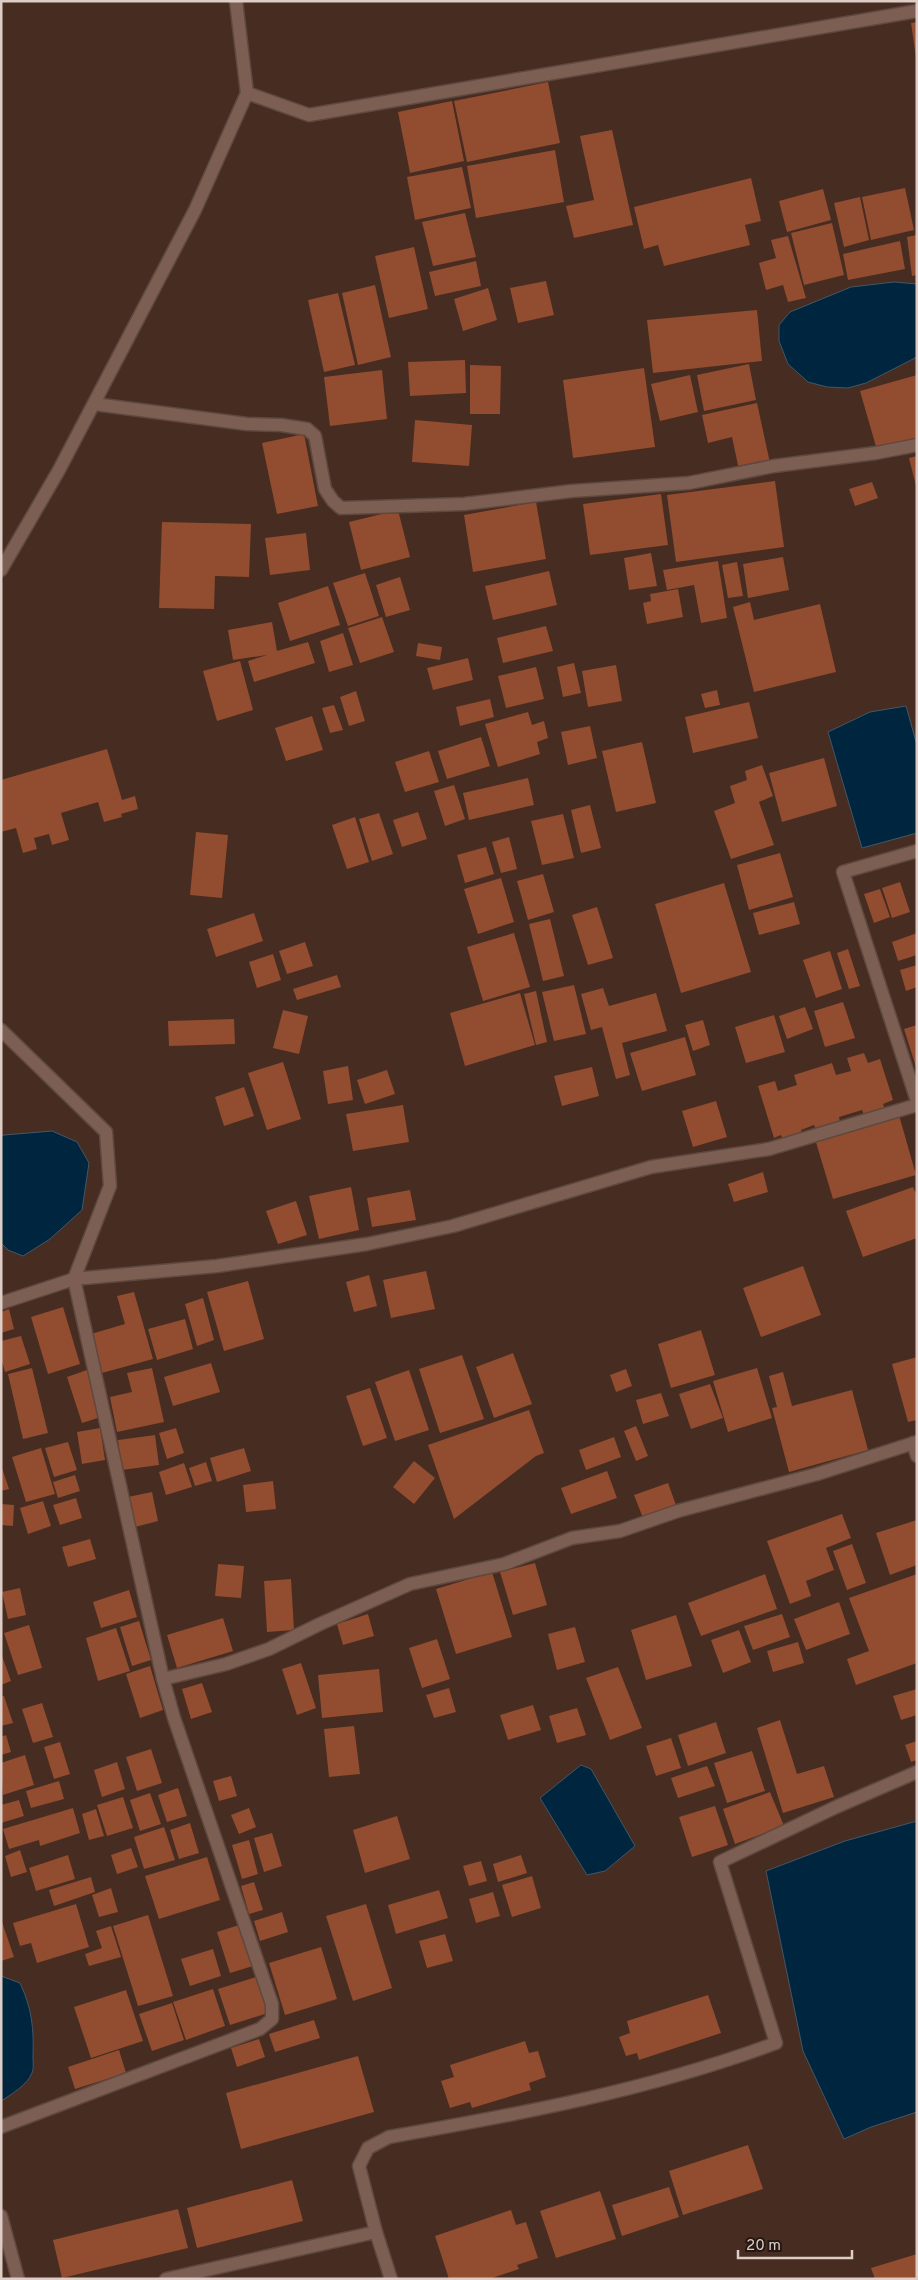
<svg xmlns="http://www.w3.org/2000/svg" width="918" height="2280" font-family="Overpass,sans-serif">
<rect width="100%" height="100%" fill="#462c21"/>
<g fill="#00253e" stroke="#435767">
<polygon points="894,282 917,284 917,357 866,383 848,388 827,387 808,382 788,364 779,341 779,325 790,312 851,287"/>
<polygon points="906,706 917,745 917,833 862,848 828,732 870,712"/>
<polygon points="52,1131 77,1142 89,1163 82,1210 50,1239 23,1256 8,1250 1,1243 1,1136 4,1135"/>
<polygon points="581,1765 591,1769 635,1846 605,1871 587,1875 540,1798"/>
<polygon points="917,1821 917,2112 871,2127 844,2139 803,2051 766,1871 845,1841"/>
<path d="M1,1976L20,1983C32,2009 34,2028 33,2057C33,2062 34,2069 32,2073C27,2085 12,2094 1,2101Z"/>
</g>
<g fill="#924c2f">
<polygon points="917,22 917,57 916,57 911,23"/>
<polygon points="548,82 560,143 467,162 454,101"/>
<polygon points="452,101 464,161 410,173 398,112"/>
<polygon points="612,130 633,225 574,238 566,206 594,200 580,136"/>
<polygon points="555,150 564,202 476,218 467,166"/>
<polygon points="462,167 471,208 415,220 407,177"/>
<polygon points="751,178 761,221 745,225 750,245 664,266 658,245 644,249 634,207"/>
<polygon points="905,188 914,230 871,240 862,197"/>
<polygon points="823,189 831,220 787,232 779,201"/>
<polygon points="860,197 869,240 844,247 834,203"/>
<polygon points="465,213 476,257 433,266 422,222"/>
<polygon points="832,223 844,275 804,285 791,233"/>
<polygon points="917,235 917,275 912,276 907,237"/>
<polygon points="788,236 806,298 788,302 783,285 766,290 759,263 776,258 771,240"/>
<polygon points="900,241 905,269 848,280 843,254"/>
<polygon points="414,247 428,309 389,318 375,256"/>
<polygon points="476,261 481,286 435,296 429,272"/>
<polygon points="546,281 554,315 518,323 510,288"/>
<polygon points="375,285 391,357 358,365 342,293"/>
<polygon points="488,288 497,320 463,331 454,299"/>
<polygon points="338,293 355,365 324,372 308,300"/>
<polygon points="757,310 762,361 653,373 647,320"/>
<polygon points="465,360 466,393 410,396 408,362"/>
<polygon points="749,364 756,400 704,411 697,375"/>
<polygon points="470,365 501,366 500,414 470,414"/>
<polygon points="644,368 655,447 573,458 563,380"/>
<polygon points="382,370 387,419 330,426 324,377"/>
<polygon points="690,375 698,412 660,421 651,384"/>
<polygon points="917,375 917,438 877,450 860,391"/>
<polygon points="757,403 770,463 739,470 732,437 708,443 702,415"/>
<polygon points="415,420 472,425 469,466 412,462"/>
<polygon points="304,434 318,506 277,514 262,443"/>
<polygon points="917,456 917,486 916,486 909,458"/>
<polygon points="775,481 784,547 676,562 667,495"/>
<polygon points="872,482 878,498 855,506 849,489"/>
<polygon points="661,494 668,545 590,555 583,504"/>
<polygon points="536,502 546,559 473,572 464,515"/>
<polygon points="398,510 410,557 361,570 349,522"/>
<polygon points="162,522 251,524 249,577 215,576 214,609 159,608"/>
<polygon points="306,533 310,570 270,575 265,538"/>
<polygon points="651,553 657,586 629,590 624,558"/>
<polygon points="783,557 789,590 748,598 743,564"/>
<polygon points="718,561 727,618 701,623 694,585 667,590 663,570"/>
<polygon points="737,562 743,596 728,598 722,565"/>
<polygon points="549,571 557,605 493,620 485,586"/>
<polygon points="365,573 379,616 348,626 333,583"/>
<polygon points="400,577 410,610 386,617 376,585"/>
<polygon points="328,586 340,625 290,641 278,603"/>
<polygon points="678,589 683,617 647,624 643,603 651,601 650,594"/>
<polygon points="750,602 754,620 820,604 836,672 754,692 733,607"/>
<polygon points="382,617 394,652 360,663 348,628"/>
<polygon points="272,622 277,651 308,642 315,663 254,682 248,661 267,655 233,660 228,630"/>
<polygon points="546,626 553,651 503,663 497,638"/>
<polygon points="343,633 353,665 329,672 320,641"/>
<polygon points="418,643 442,647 440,660 416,656"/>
<polygon points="468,658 473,680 433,690 427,668"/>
<polygon points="240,661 253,710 217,721 203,671"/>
<polygon points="574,663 581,693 563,697 557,667"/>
<polygon points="616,665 622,701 588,707 582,671"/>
<polygon points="536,667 544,699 506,708 498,676"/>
<polygon points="717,690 720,705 705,708 701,694"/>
<polygon points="356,691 365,721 349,726 340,697"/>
<polygon points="490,699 494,717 460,726 456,707"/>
<polygon points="749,702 758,738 693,753 685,717"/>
<polygon points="334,705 343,730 330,733 322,708"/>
<polygon points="528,712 532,725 544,721 548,738 537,742 540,754 498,767 485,724"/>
<polygon points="312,716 323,750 286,761 275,728"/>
<polygon points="590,726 597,758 568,765 561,732"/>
<polygon points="481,737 490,766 447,779 438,751"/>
<polygon points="642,742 656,803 616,812 602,751"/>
<polygon points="107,749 122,800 135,796 138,809 121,814 122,817 104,822 98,802 61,813 69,840 52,845 49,834 34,838 37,849 23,853 16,828 1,832 1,780"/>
<polygon points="429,751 439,782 405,792 395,762"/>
<polygon points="824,758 837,806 782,822 769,773"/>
<polygon points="762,765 773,796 759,802 774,845 731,859 714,811 735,803 730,786 747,780 745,771"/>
<polygon points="528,778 534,805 469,820 463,793"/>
<polygon points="454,785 465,819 445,826 434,791"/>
<polygon points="590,805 601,848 581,853 571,810"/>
<polygon points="418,812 427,839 402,847 393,820"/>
<polygon points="379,813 393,854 372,861 359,819"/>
<polygon points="563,814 574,858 542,865 531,821"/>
<polygon points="355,817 369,862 347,869 332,825"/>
<polygon points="196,832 228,835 222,898 190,895"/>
<polygon points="509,837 517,869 501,873 492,842"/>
<polygon points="486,847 494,874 465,883 457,855"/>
<polygon points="780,853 793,897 749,910 737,865"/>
<polygon points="543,874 554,912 528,920 517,881"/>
<polygon points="501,878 514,922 478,934 464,889"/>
<polygon points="900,882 910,912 892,918 882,888"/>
<polygon points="724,883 751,972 681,993 655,904"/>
<polygon points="880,889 890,917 874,923 864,894"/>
<polygon points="794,902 800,924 759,935 753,913"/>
<polygon points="597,907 613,958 588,965 572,915"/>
<polygon points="254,913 263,941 216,957 207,929"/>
<polygon points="550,919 564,976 543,981 529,924"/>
<polygon points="514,933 530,987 483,1001 467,947"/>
<polygon points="917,933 917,955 898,961 892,942"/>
<polygon points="305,942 313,966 287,974 279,951"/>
<polygon points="848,949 860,986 849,989 837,953"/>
<polygon points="830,951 842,989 816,998 803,960"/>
<polygon points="273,954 281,980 257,988 249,962"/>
<polygon points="917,965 917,987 906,991 900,970"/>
<polygon points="337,975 341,987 297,1000 293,989"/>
<polygon points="574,985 586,1034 554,1041 542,992"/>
<polygon points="603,988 609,1006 656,993 667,1031 622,1043 630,1075 616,1079 602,1027 591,1030 581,994"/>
<polygon points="536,991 547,1042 536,1045 524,994"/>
<polygon points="520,993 535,1045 465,1066 450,1013"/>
<polygon points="843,1002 855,1038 825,1047 814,1011"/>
<polygon points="805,1007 813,1029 787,1039 779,1016"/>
<polygon points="283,1010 308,1016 299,1054 273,1048"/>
<polygon points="774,1015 785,1052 746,1063 735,1027"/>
<polygon points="234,1019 235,1044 169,1046 168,1021"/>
<polygon points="703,1020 710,1045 693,1051 685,1025"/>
<polygon points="917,1025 917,1067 916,1067 904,1029"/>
<polygon points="685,1037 696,1075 642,1091 630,1053"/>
<polygon points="864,1053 868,1063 880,1059 893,1100 883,1104 885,1109 864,1115 862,1110 839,1117 840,1122 816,1130 814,1125 801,1130 802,1134 783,1140 781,1135 774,1138 758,1086 775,1081 778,1091 797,1085 794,1075 832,1063 836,1075 851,1071 847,1058"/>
<polygon points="283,1062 301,1119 267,1130 248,1073"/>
<polygon points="348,1066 353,1100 328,1104 323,1071"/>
<polygon points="592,1067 599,1096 562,1106 554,1076"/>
<polygon points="387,1070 395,1094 365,1104 357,1080"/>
<polygon points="244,1087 254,1116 224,1126 215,1097"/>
<polygon points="716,1101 727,1137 693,1147 682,1111"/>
<polygon points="403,1105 409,1142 353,1151 346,1114"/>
<polygon points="899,1115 916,1175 833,1199 815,1139"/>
<polygon points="763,1172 768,1192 734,1202 728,1184"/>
<polygon points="351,1187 359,1230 319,1239 309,1196"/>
<polygon points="913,1187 917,1196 917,1238 863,1257 846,1211"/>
<polygon points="410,1190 416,1220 372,1227 367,1198"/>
<polygon points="296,1201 307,1235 278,1244 266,1211"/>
<polygon points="803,1266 821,1315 761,1337 743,1288"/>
<polygon points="426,1271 435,1309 391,1318 383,1280"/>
<polygon points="369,1275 377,1306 354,1312 346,1282"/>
<polygon points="248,1281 264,1339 224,1351 207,1292"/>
<polygon points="134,1292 153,1359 102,1373 91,1334 125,1324 117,1296"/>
<polygon points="203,1298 214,1340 197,1346 185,1304"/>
<polygon points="63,1307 80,1364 48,1374 31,1317"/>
<polygon points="9,1309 14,1329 1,1333 1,1312"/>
<polygon points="185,1319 193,1349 157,1360 148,1329"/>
<polygon points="701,1330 715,1375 671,1388 658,1344"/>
<polygon points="21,1336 30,1364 5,1372 1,1358 1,1341"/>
<polygon points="513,1353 532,1404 494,1418 476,1367"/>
<polygon points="462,1355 484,1419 440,1433 419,1369"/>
<polygon points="917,1357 917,1420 908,1422 892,1364"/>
<polygon points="211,1363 220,1392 173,1406 164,1377"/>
<polygon points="32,1368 48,1433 23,1439 8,1374"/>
<polygon points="152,1368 164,1422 117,1432 110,1397 132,1392 127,1373"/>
<polygon points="757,1368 772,1418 728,1432 713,1381"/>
<polygon points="626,1369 632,1386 616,1392 610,1375"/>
<polygon points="87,1370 101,1417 82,1423 67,1377"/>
<polygon points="409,1370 429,1430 395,1441 375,1382"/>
<polygon points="783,1372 792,1406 852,1390 868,1450 789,1472 772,1408 777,1407 769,1376"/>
<polygon points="710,1384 723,1418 691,1429 679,1394"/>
<polygon points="370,1388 387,1438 363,1446 346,1396"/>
<polygon points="661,1393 669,1416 643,1424 636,1400"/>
<polygon points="529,1410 544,1453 536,1456 454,1519 428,1445"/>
<polygon points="636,1426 648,1456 636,1461 624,1431"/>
<polygon points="100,1428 105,1460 82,1464 77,1432"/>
<polygon points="176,1428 184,1453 167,1459 159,1433"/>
<polygon points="155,1435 159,1465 122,1470 118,1440"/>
<polygon points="614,1437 621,1457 586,1470 579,1450"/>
<polygon points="68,1442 77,1470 54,1477 45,1448"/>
<polygon points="41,1448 55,1494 26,1502 12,1457"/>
<polygon points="244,1448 251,1471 217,1482 210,1458"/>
<polygon points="414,1461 435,1478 414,1504 393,1487"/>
<polygon points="206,1462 212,1481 195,1486 189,1468"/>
<polygon points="184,1463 192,1487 166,1495 159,1472"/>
<polygon points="1,1465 9,1489 1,1491"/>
<polygon points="607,1471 617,1498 571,1514 561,1488"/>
<polygon points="75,1475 80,1491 58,1498 53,1482"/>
<polygon points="273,1481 276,1509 246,1512 243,1485"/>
<polygon points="668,1483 676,1505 643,1518 634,1495"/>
<polygon points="152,1492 158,1521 135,1527 128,1497"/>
<polygon points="76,1498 82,1518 60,1525 53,1505"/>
<polygon points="43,1501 51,1526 28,1534 20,1508"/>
<polygon points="1,1504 14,1505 13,1526 1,1525"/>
<polygon points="842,1514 851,1538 826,1548 834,1570 806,1581 811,1596 790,1604 767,1541"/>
<polygon points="917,1520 917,1565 890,1575 876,1533"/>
<polygon points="90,1539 96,1559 68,1567 62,1547"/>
<polygon points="852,1544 866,1583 847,1590 833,1551"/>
<polygon points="535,1563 547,1605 513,1615 500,1572"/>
<polygon points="218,1564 244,1566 241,1598 215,1596"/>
<polygon points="492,1572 512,1637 456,1654 436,1589"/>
<polygon points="765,1574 777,1609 701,1636 688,1603"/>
<polygon points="917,1574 917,1663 856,1685 847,1659 869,1651 849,1598"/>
<polygon points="291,1579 294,1630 267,1632 264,1581"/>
<polygon points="20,1588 26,1615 8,1619 2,1592"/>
<polygon points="129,1590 137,1617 101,1628 93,1602"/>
<polygon points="839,1602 850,1634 806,1650 794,1619"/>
<polygon points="368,1614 374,1636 343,1645 337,1624"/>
<polygon points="782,1614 790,1637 753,1650 744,1626"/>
<polygon points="676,1615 692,1666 646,1680 631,1630"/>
<polygon points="223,1618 233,1651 177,1668 167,1635"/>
<polygon points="139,1621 151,1660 132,1666 120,1627"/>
<polygon points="29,1625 42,1668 18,1675 4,1633"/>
<polygon points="575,1627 585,1662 557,1670 548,1634"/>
<polygon points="116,1628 130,1671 98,1681 86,1638"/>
<polygon points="739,1630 751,1662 723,1673 711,1640"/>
<polygon points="437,1639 450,1679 422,1688 409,1648"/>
<polygon points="798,1642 804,1663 773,1672 767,1651"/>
<polygon points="1,1653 11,1681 1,1685"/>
<polygon points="301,1663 316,1708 297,1715 282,1669"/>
<polygon points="150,1666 163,1710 140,1718 126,1674"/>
<polygon points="618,1667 642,1728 610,1740 586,1678"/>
<polygon points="379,1669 383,1712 322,1718 318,1675"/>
<polygon points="202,1683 212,1712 191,1719 182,1689"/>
<polygon points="449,1688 456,1712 434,1718 426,1695"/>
<polygon points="917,1689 917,1715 901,1720 893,1696"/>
<polygon points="1,1696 4,1696 13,1723 1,1726"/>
<polygon points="42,1703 53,1737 33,1743 22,1709"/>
<polygon points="533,1705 541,1730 508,1740 500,1715"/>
<polygon points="577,1708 586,1735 557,1743 549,1716"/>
<polygon points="780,1720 797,1774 824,1766 834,1797 783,1813 757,1728"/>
<polygon points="716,1722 726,1753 688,1766 678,1735"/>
<polygon points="354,1726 360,1774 329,1777 324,1729"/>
<polygon points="6,1735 11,1752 1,1755 1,1737"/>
<polygon points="671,1738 681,1768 656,1776 646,1746"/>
<polygon points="917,1741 917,1760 911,1762 905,1745"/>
<polygon points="60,1742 70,1774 54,1779 44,1747"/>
<polygon points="151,1749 162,1783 137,1791 126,1757"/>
<polygon points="752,1751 765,1791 727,1803 714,1763"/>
<polygon points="25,1755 34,1785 3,1795 1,1763"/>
<polygon points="117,1762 125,1789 102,1797 94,1770"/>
<polygon points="707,1766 715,1786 678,1798 671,1778"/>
<polygon points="231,1776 237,1796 219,1801 213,1781"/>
<polygon points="59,1781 64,1799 31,1808 26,1791"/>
<polygon points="178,1788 187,1816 167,1822 158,1795"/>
<polygon points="770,1792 784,1826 735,1844 723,1809"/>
<polygon points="150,1793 161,1824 140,1831 130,1800"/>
<polygon points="123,1797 133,1828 107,1836 97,1805"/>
<polygon points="19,1800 24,1816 1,1823 1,1805"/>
<polygon points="715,1806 728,1845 692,1857 679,1817"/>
<polygon points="73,1808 80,1833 40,1846 39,1840 9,1849 3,1829"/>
<polygon points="249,1808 256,1827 239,1834 231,1815"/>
<polygon points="96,1809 104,1836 89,1840 82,1814"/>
<polygon points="397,1816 410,1859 365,1873 353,1830"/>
<polygon points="190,1823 199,1853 179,1859 170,1830"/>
<polygon points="164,1827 175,1860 144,1869 134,1837"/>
<polygon points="272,1833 282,1866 264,1872 254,1838"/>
<polygon points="249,1840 258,1874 242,1879 232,1845"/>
<polygon points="131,1848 138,1867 117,1874 111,1855"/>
<polygon points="20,1850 27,1872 11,1877 5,1856"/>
<polygon points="68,1855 75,1879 36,1891 29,1868"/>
<polygon points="521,1855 527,1873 498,1882 493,1864"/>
<polygon points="207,1857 220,1900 159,1919 145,1876"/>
<polygon points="481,1861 487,1881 469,1886 463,1866"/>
<polygon points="532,1876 541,1908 512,1917 502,1885"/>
<polygon points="91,1877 95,1892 54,1906 49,1890"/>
<polygon points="254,1882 263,1910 249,1914 241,1886"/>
<polygon points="111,1888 118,1912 99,1917 92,1895"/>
<polygon points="439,1890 448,1918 396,1934 388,1905"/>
<polygon points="493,1892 500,1916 476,1923 469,1899"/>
<polygon points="76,1904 89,1947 37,1963 31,1943 20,1946 13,1923"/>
<polygon points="366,1904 392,1988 353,2001 326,1916"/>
<polygon points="282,1912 288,1932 260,1941 254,1921"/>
<polygon points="148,1915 173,1996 138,2006 113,1926"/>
<polygon points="1,1919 14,1957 1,1961"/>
<polygon points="239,1925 253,1966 230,1973 217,1932"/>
<polygon points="111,1926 121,1957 89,1966 85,1954 102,1948 96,1931"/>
<polygon points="445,1934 453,1961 427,1968 419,1941"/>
<polygon points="321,1947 337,1999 285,2015 269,1963"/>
<polygon points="213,1949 221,1976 190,1986 181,1959"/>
<polygon points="256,1977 268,2013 230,2025 218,1989"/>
<polygon points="213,1989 225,2026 186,2040 173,2002"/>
<polygon points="126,1990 143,2041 91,2058 74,2007"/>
<polygon points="708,1995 721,2033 639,2060 637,2053 626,2056 619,2037 630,2033 627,2021"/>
<polygon points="172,2003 184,2040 152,2051 139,2014"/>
<polygon points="314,2020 320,2038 275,2052 269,2034"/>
<polygon points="259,2039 265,2057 237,2067 231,2048"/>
<polygon points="525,2041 529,2053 538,2051 546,2077 529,2083 531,2090 472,2108 470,2102 450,2108 441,2081 454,2077 450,2065"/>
<polygon points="119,2050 126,2073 75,2089 68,2067"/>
<polygon points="358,2056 374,2112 241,2149 226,2093"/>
<polygon points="748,2145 763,2189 683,2215 669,2171"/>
<polygon points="292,2180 303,2221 197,2248 187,2208"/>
<polygon points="669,2187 679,2217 622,2236 612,2205"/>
<polygon points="600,2191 616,2239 556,2258 540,2211"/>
<polygon points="178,2209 188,2248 62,2278 53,2240"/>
<polygon points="511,2210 516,2225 526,2222 538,2258 517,2265 519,2269 489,2279 449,2279 435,2236"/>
<polygon points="917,2254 917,2279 875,2279 871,2268"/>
</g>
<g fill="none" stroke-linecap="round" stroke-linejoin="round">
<defs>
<g id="street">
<polyline points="247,93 309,115 917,11"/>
<polyline points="94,404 247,424 281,425 307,429 315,436 325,489 333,501 341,508 464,504 572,491 689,483 774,466 876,453 917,445"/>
<polyline points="917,851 843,872 917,1101"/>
<polyline points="1,1030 106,1132 110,1186 74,1279 163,1679 174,1718 272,2004 272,2019 260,2029 1,2127"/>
<polyline points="1,1303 74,1279 217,1266 367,1244 453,1226 651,1167 769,1149 917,1105"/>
<polyline points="913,1443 917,1456"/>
<polyline points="163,1679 226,1664 269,1649 320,1624 410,1584 504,1564 572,1538 620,1531 678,1511 817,1474 917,1442"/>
<polyline points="1,2216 18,2279"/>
<polyline points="166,2279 376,2232"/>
<path d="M391,2279L376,2232L359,2166L368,2148L389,2137C520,2114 650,2090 776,2043L720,1862L836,1807L917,1772"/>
</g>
<polyline id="secondary" points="1,570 59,470 195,210 247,93 236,1"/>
</defs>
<use href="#street" stroke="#5e483f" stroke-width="15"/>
<use href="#secondary" stroke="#5e483f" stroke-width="15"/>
<use href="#street" stroke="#7c5e52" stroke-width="12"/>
<use href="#secondary" stroke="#7c5e52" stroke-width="12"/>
</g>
<rect width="918" height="2280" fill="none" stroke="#decdc6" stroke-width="5"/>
<path d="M738 2250v8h114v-8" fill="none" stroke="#decdc6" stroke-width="2.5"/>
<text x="746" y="2250" font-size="15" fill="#decdc6" stroke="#241813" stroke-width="4" paint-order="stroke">20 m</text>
</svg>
